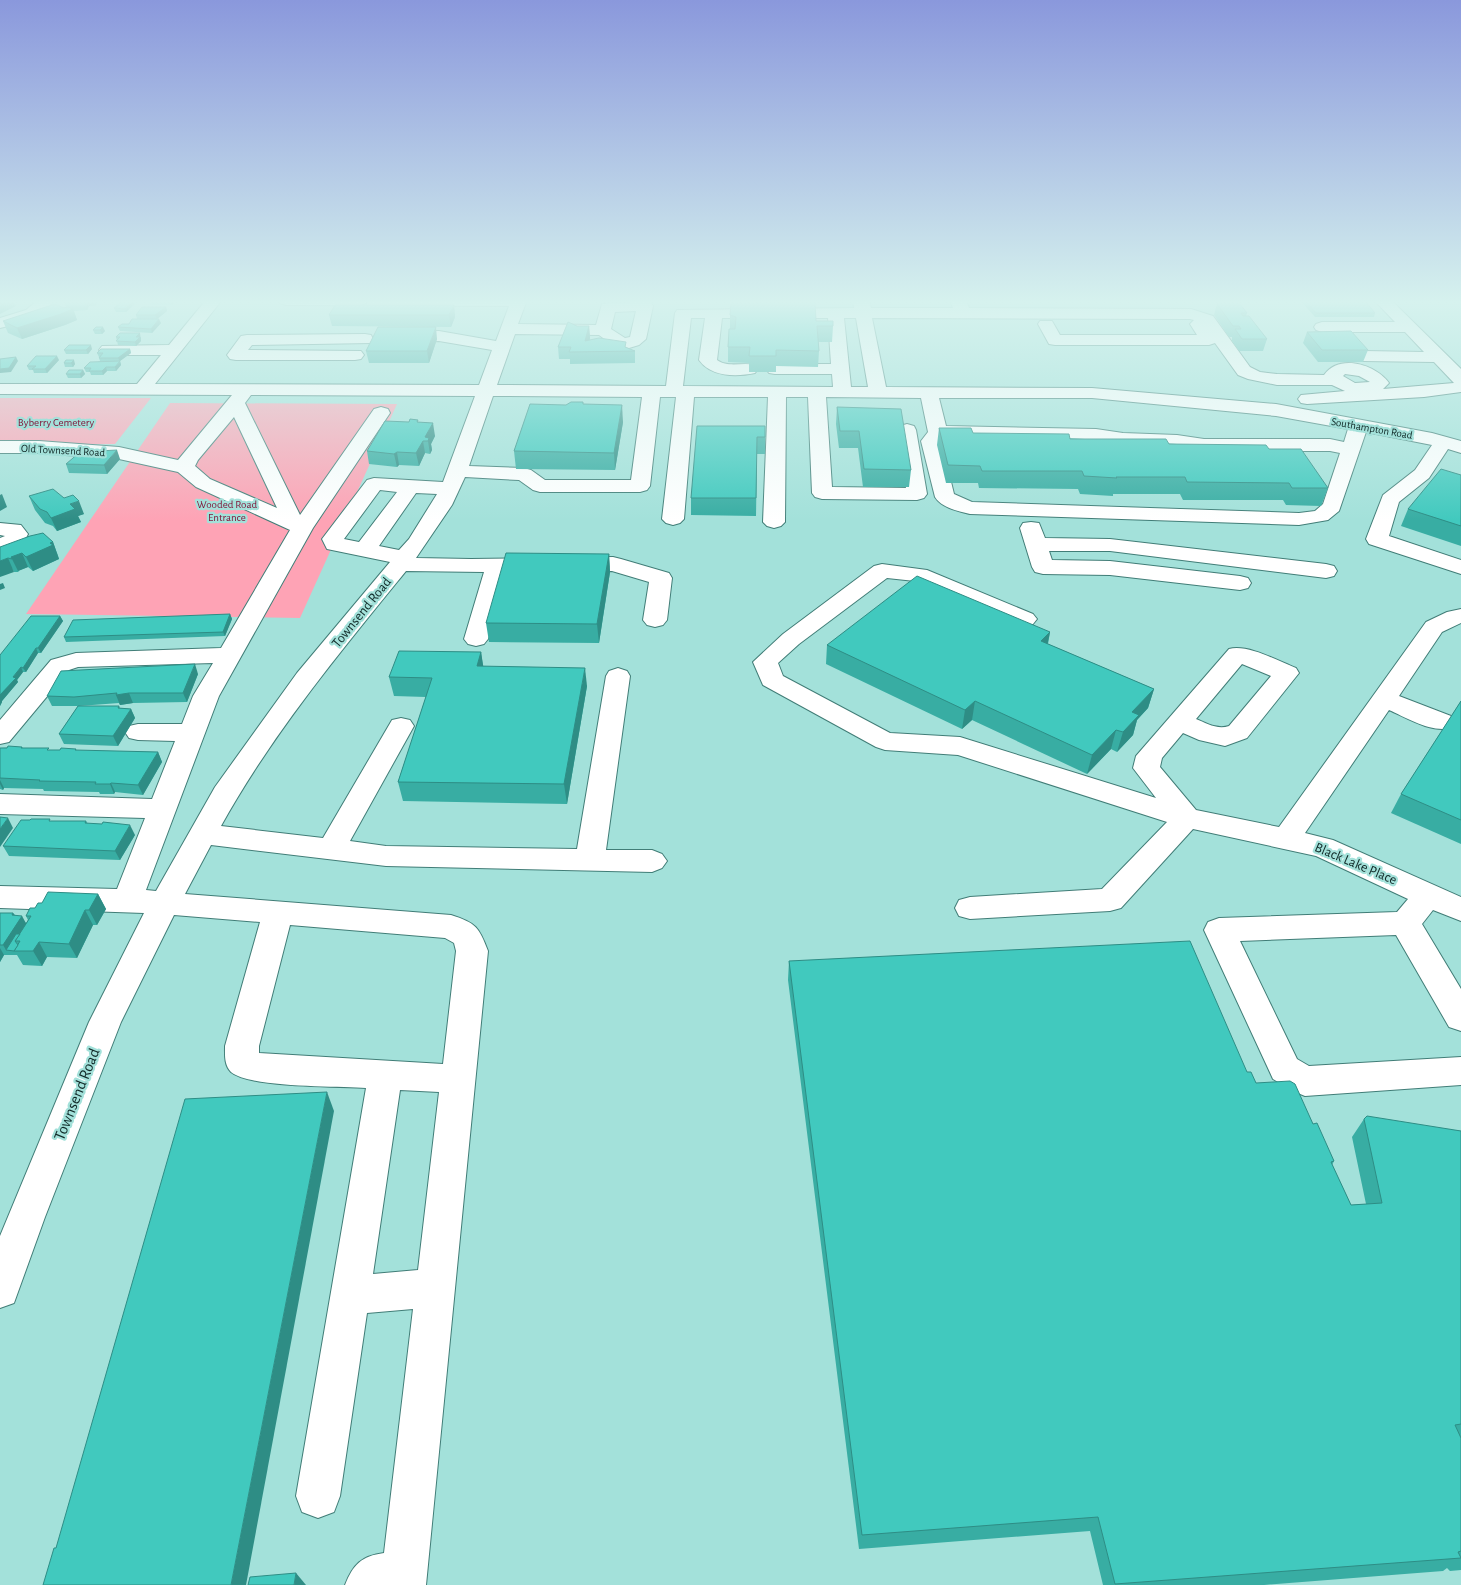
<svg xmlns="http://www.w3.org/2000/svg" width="1461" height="1585" font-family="'Alegreya Sans',sans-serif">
<rect width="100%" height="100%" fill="#a3e1da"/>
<g fill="#fea3b5">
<polygon points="0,398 151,398 115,444 0,446"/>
<polygon points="170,403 397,404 300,618 26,614"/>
</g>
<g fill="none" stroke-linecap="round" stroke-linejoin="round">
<defs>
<g id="minor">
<path d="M38,300H54C41,319 22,323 0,328V318L26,310Z"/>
<path d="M206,300H222L155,384L479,385L492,350L439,341L400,342L394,341L392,337L394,333L400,332L439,331L496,341L509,306L286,305L280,303L278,300H527L518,324L596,325L602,304L645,301L651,303L653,306L646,339L639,345L629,348L614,346L599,335L515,334L497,385L666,386L675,313L677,310L854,308L853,300H869L871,308H953L950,300H966L969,308L1191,309L1213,316L1250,367L1260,372L1277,374L1324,375C1340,353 1376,365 1389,383L1383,389L1454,383L1434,362L1364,361L1358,360L1355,356L1358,352L1364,351L1424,352L1405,332H1322L1316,330L1314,327L1316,324L1322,322H1395L1374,300H1391L1461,369V392L1424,397L1307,404L1301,403L1298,399L1301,395L1345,391L1332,385H1277L1248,379L1238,375L1215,343L1209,345H1055L1049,344L1038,324L1040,321H1052L1060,335H1197L1190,324L1194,320L1190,319L872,318L886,387L1092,388L1276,404L1432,433L1461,441V453L1448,449L1429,478L1399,502L1389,536L1461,560V574L1369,544L1366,539L1383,495L1415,470L1432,445L1366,432L1339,511L1328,520L1299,525L970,514C958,511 942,508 935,497L921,441L928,432L921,398L826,397L832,487L906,488L898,430L900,426L907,424L914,426L916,430L927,494L924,498L917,500L822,499L815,497L812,493L808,397H786L785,522L781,526L774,528L767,526L763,522L768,397H694L684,519L680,523L673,525L666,523L662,519L676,397H660L650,486L647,490L640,492H540L533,490L519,480L465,477L452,505L416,558L471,559L613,557L621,559L669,573L672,578L667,620L663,625L655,627L647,625L643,620L649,582L612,571L506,572L488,639L484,644L476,646L468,644L464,639L484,572L406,571C340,652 272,734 221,826L323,838L392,720L401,718L410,720L414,726L350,841L386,846L577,849L606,676L609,671L618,668L627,671L630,676L606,850H652L662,854L667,861L662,868L652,872L386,866L211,845L185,894L451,915C476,923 479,927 488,951L426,1585H345C353,1565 361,1556 384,1553L413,1309L367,1313L340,1496L334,1512L318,1518L302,1512L296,1496L366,1088C338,1086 250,1088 231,1072C224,1065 225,1055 225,1046L260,922L174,915L121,1022L45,1217L14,1303L0,1308V1236L89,1022L144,913L0,908V886L117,889L145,818L0,814V794L152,799L175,741L138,740L129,738L125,732L129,726L138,724H182L193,696L213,663L78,667L69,670L9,742L0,744V720L51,660L76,653L221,648L290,530L196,487L178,472L119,459L39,453H0V441H39L119,447L178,460L232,395L0,394V384H137L161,355H108L102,354L99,350L102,346L169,345ZM636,311L630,337L625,338L611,329L615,312ZM691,318H705L699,360C711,377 736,377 755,373L758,369L755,365C742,362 728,368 717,360L722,318H828L831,364H775L769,365L766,369L769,373L775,374H832L833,387L683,386ZM844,318H856L868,387H851ZM1345,374L1359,376L1370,382L1355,383L1343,376ZM251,395L475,396L443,482L374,478L367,480L322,539L327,549L390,562L297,673L215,787L156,891L146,890L219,696L313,528L390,413L388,409L381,407L374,409L300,515L245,403ZM493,396L642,397L631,480H545L531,470L524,468L469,466ZM939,398H1092L1276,416L1348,429L1344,442L1330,439H1204L1177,435L1123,433L1096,429L946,426ZM234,417L277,508L210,479L195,466L198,460ZM943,438L1096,441L1123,444L1177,446L1204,451H1330L1340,453L1323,504L1315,511L1299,513L972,502L954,494L941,441ZM380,490L397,492L359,542L344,539ZM416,493L437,494L409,539L399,550L379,546ZM290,925L445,938L454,943L456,951L443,1064L259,1053V1046ZM400,1090L439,1092L418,1270L373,1274Z"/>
<polygon points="365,334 371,335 373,339 371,343 252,345 248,350 361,351 364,355 361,359 355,360 236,360 230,359 227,355 241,336 247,335"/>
<polygon points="1031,522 1039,523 1045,538 1110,539 1326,564 1334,566 1337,571 1334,576 1326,578 1110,551 1049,551 1052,560 1110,561 1240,576 1248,578 1251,583 1248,588 1240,590 1110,575 1043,574 1035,572 1032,567 1020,528 1023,523"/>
<polygon points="0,523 21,525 28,534 23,544 0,554 0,538 5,536 0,535"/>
<path d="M882,564L927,570L1033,614L1037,619L1033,624L1025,626L1017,624L915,581L887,578L799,644L778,663L783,676L890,733L960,737L1156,798L1133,768L1136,756L1229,649C1248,644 1278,661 1296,668L1299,673L1247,738L1225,746L1199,740L1183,733L1162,758L1160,767L1196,810L1279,827L1426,622L1447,612L1461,609V623L1442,632L1399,696L1451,716L1455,722L1451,728C1431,733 1407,718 1389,710L1305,833L1333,840L1461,897V921L1433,910L1422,924L1461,989V1031L1449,1027L1396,935L1240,941L1297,1059L1309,1066L1461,1057V1085L1305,1096L1293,1091L1273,1079L1204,930L1208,922L1219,918L1397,912L1408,899L1316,856L1193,829L1121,908L1110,911L970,919L959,916L955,908L959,900L970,897L1102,889L1167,822L958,755L885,750L876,747L763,685L753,662L783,634L874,566ZM1242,664L1271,676L1229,726C1217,730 1206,723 1196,719Z"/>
</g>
</defs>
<use href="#minor" stroke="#417d77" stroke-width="2"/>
<use href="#minor" fill="#fff" fill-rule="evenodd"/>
</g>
<g fill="#38ada3">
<polygon points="64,300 98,300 96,305 89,306 87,310 74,311 77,320 65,325 22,339 8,333 3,321 66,307"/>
<polygon points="124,300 139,300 126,312 116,312 114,308"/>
<polygon points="150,300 176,300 172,305 151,305 149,301"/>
<polygon points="883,300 936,300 936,301 885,301"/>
<polygon points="1300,300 1364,300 1375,313 1374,317 1315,317"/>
<polygon points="367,303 367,305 454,305 455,317 451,327 332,326 329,315"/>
<polygon points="1217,304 1247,313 1246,316 1267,339 1263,351 1239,351 1232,341 1232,337 1229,337 1214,315"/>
<polygon points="166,307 167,311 157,319 137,319 136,315"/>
<polygon points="730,315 816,321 833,326 832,342 818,342 819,351 818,367 776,366 776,372 749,372 749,363 728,362 728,347 730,329"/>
<polygon points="161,323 152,333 120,331 118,327"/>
<polygon points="577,326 589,326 590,338 590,340 627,348 635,351 635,363 570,364 570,359 559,359 558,347"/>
<polygon points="96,327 105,331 102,334 95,334 93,330"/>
<polygon points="1307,332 1368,350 1363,362 1318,362 1303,343"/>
<polygon points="116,337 141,337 141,341 136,346 118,345"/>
<polygon points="437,339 429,363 369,363 366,351"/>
<polygon points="92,349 88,354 66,354 64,350"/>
<polygon points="130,349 131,353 120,361 121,365 116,371 107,371 103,375 91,375 90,372 86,372 84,368 100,361 99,358 100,357 99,357 97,353"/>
<polygon points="59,360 47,373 34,373 33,370 29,370 27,366"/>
<polygon points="66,360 75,364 73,367 65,367 64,363"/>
<polygon points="83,370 85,374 81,378 68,378 66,374"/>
<polygon points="583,402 583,404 623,422 615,470 516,469 514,451 566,405"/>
<polygon points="837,407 911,470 909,487 863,487 858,448 839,448 836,424"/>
<polygon points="419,422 435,436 431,444 432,450 430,454 425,453 419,466 399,465 397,467 369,464 367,451"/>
<polygon points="765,426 765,454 757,454 756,516 691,515 691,498"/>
<polygon points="939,428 973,433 1269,449 1328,488 1321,506 1286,505 1283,500 1183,500 1180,494 1113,494 1113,496 1080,494 1078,489 979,488 978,483 946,483 937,445"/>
<polygon points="120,459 107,474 69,473 66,464"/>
<polygon points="1461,475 1461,546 1401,526 1408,509"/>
<polygon points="29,496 64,498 84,514 78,516 81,522 57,531 53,526 45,523 35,510"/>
<polygon points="53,542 58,556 59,559 33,571 28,567 18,571 19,572 14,572 0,547"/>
<polygon points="609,554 610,572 599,643 489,642 486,623"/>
<polygon points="230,614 232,619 225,636 66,642 64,637"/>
<polygon points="60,616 63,621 41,653 38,653 26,672 23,672 17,680 18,682 2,701 2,702 0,706 0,655"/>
<polygon points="1050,632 1048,644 1154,689 1148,708 1137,720 1133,735 1117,752 1111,749 1087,774 972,720 962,729 826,664 827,645"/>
<polygon points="481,652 483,666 587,686 567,804 403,801 398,782 426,697 394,696 389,677"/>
<polygon points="198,674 187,702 133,703 120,705 119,703 79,706 119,706 120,708 131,709 135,718 118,746 64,744 59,734 78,706 52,706 47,696"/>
<polygon points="1461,701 1461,844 1391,813 1401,794"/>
<polygon points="22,747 23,748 50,750 60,750 76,749 77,751 158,752 162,762 143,795 115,792 114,794 100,794 99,792 44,791 43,789 4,788 3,790 0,789 0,748"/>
<polygon points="51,821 86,821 88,824 102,824 135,835 120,860 9,856 3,846"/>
<polygon points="98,894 106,909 97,925 93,925 77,958 47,957 42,966 23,965 17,955 4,955 0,962 0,913 13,913 15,915 26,923 28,920 26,916 42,903"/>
<polygon points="789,961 1247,1072 1256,1083 1313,1124 1334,1161 1332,1165 1351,1205 1366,1204 1352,1137 1364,1119 1461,1131 1461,1570 1450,1571 1447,1568 1443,1571 1264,1585 1103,1585 1090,1531 859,1549 788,980"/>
</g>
<g fill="#2e8d85">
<polygon points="2,300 14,300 16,306 0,314 0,301"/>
<polygon points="84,300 98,300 96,305 89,306 87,310"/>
<polygon points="134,300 139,300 126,312 125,309"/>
<polygon points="172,300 176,300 172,305 171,301"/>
<polygon points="454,305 455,317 451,327 449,315"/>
<polygon points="166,307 167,311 157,319 155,315"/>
<polygon points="73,309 77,320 65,325 22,339 17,328"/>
<polygon points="159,319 161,323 152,333 151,329"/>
<polygon points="589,326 590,338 586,353 585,341"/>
<polygon points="103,327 105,331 102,334 100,330"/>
<polygon points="436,327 437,339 429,363 427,351"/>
<polygon points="140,333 141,341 136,346 135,342 136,337"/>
<polygon points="91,345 92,349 88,354 86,350"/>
<polygon points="130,349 131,353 120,361 121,365 116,371 115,367 120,362 118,358"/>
<polygon points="57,356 59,360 47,373 45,369"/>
<polygon points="16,357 18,361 11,372 0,373 0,369"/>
<polygon points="74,360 75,364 73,367 71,363"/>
<polygon points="106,367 107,371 103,375 102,371"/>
<polygon points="83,370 85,374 81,378 80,374"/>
<polygon points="622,405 623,422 615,470 614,453"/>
<polygon points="433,423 435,436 431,444 432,450 430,454 428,441 425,437"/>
<polygon points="423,441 425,453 419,466 416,453"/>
<polygon points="117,450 120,459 107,474 104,465"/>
<polygon points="397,452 399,465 397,467 394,454"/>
<polygon points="2,494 7,507 0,511 0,495"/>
<polygon points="79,501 84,514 78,516 81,522 57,531 51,518 70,504"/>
<polygon points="53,542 58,556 59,559 33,571 26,557"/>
<polygon points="22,553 28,567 18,571 11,557"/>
<polygon points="609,554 610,572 599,643 597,624"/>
<polygon points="8,558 14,572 0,577 0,561"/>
<polygon points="3,583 5,588 0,590 0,584"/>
<polygon points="230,614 232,619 225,636 223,632"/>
<polygon points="60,616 63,621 41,653 38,648"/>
<polygon points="1050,632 1046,651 1041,641"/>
<polygon points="36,648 38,653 26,672 23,668"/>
<polygon points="481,652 484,671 477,666"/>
<polygon points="195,664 198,674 187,702 183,693"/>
<polygon points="21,667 23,672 17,680 18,682 2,701 2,702 0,706 0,695"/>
<polygon points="585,668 587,686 567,804 564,784"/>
<polygon points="1154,689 1148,708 1137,720 1133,735 1117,752 1123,732 1132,712"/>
<polygon points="129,693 133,703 120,705 116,695"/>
<polygon points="975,701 972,720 962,729 965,710"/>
<polygon points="131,709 135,718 118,746 113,736"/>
<polygon points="1116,730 1111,749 1087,774 1092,755"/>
<polygon points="158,752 162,762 143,795 138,785"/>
<polygon points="0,780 4,788 3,790 0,784"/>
<polygon points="111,783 115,792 114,794 110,784"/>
<polygon points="8,818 13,828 0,847 0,829"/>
<polygon points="130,825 135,835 120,860 115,851"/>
<polygon points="98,894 106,909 97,925 89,910"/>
<polygon points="85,910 93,925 77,958 69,944"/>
<polygon points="13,913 18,921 22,916 27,925 6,950 3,945"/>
<polygon points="39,942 47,957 42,966 33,951"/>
<polygon points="0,948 4,955 0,962"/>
<polygon points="327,1092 334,1111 246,1585 231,1585"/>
<polygon points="296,1573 306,1585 294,1585"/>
</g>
<g fill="#41c9be" stroke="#2e8d85">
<polygon points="124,300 134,300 125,309 114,308"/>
<polygon points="150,300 172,300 171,301 149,301"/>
<polygon points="1304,300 1364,300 1375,313 1316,313"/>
<polygon points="757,301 815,301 816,321 833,321 833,326 817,326 819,351 776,350 776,356 749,356 750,347 728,347 729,329 735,329 736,317 730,315 731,304 757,304"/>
<polygon points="367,303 366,305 454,305 449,315 329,315 335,305 362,305"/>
<polygon points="55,304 64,308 68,307 73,309 61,314 17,328 3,321"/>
<polygon points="1217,304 1240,304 1247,313 1241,313 1243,316 1249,316 1267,339 1242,339 1235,329 1241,329 1239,326 1233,326"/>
<polygon points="142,307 166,307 155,315 136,315"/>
<polygon points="132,319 159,319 151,329 118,327 122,324 129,324"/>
<polygon points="568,322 577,326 589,326 585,341 599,338 626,342 625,347 635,351 569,352 571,347 558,347"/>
<polygon points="96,327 103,327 100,330 93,330"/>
<polygon points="378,327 436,327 427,351 366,351"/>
<polygon points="1351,331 1368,350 1322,350 1307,332"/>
<polygon points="120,333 140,333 136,337 140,337 135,342 116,341 120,337 116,337"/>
<polygon points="69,345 91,345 86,350 64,350"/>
<polygon points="101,349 130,349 118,358 99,358 103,353 97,353"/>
<polygon points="36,356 57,356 45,369 32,369 36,366 27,366"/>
<polygon points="16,357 9,368 0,369 0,359"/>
<polygon points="66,360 74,360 71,363 64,363"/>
<polygon points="120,361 115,367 106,367 102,371 89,371 91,368 84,368 90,362"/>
<polygon points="69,370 83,370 80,374 66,374"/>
<polygon points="571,402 583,402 583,404 622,405 614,453 514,451 530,404 566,405"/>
<polygon points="837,407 901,409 911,470 864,469 859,431 840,431"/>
<polygon points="410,419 418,420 417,422 433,423 425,437 429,438 428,441 423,441 416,453 397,452 394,454 367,451 385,421 409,422"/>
<polygon points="697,426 765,426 765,437 757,437 756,498 691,498"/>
<polygon points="939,428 971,428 973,433 1069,434 1070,439 1166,439 1169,444 1266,445 1269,449 1301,449 1328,488 1292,488 1289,483 1187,482 1185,477 1116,477 1117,478 1084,476 1082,471 982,471 980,466 948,465"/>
<polygon points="117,450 104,465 66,464 80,452"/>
<polygon points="1441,469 1461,475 1461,526 1408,509"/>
<polygon points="53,489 64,498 73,495 79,501 70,504 75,509 51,518 47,512 40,509 29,496"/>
<polygon points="43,533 53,542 50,543 53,545 26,557 22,553 11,557 12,559 8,558 0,561 0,547 30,536"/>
<polygon points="506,553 609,554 597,624 486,623"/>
<polygon points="917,576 1050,632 1041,641 1154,689 1132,712 1139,715 1123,732 1116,730 1092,755 975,701 965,710 827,645"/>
<polygon points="230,614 223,632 64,637 73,620"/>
<polygon points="31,616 60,616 38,648 36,648 23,668 21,667 13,677 16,678 0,695 0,655"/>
<polygon points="399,651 481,652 477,666 585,668 564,784 398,782 432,678 389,677"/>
<polygon points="195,664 183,693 129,693 116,695 117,693 74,697 47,696 61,671"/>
<polygon points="1461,701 1461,820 1401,794"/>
<polygon points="78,706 119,706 118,708 131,709 113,736 59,734"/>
<polygon points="8,746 22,747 21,748 49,748 47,750 60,750 61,748 76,749 75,750 158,752 138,785 111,783 110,784 95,784 96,782 39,781 40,780 0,778 0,748 7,748"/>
<polygon points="0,817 8,818 0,829"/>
<polygon points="31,819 50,819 49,821 86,821 85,823 102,824 103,822 130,825 115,851 3,846 21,820 30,820"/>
<polygon points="48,892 98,894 89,910 85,910 69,944 39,942 33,951 14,951 20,941 15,941 31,916 26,916 30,908 35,908 38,903 42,903"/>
<polygon points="0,913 13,913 12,915 22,916 3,945 0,945"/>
<polygon points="16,934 20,934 15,941 18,945 14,951 6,950"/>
<polygon points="1190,941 1247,1072 1251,1072 1256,1083 1290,1081 1295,1084 1313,1124 1317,1123 1334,1161 1331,1162 1351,1205 1382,1203 1364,1119 1367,1116 1461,1131 1461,1424 1455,1425 1461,1438 1461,1551 1458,1552 1461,1558 1115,1584 1098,1517 862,1535 789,961"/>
<polygon points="327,1092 231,1585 43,1585 54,1548 56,1548 185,1099"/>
<polygon points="296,1573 294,1585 248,1585 250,1577"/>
</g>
<linearGradient id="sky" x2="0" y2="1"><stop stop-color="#8a98dc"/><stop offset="0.58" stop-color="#d6f2ee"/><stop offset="1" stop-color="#d6f2ee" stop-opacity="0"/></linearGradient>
<rect width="1461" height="521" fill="url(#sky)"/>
<g text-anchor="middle" stroke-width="4.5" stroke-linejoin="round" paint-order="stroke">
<g font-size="11" fill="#80173a" stroke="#a3e1da">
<text x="56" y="426">Byberry Cemetery</text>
<text x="227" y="508">Wooded Road<tspan x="227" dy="13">Entrance</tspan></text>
</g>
<g font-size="11" fill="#102927" stroke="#a3e1da">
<text transform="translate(1372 428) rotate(10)" y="4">Southampton Road</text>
<text transform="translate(63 450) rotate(3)" y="4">Old Townsend Road</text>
</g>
<g font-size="14" fill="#102927" stroke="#a3e1da">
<text transform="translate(361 612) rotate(-51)" y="5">Townsend Road</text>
<text transform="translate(1356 863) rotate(23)" y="5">Black Lake Place</text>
</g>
<g font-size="16" fill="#102927" stroke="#a3e1da">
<text transform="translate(76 1094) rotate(-68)" y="6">Townsend Road</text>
</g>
</g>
</svg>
